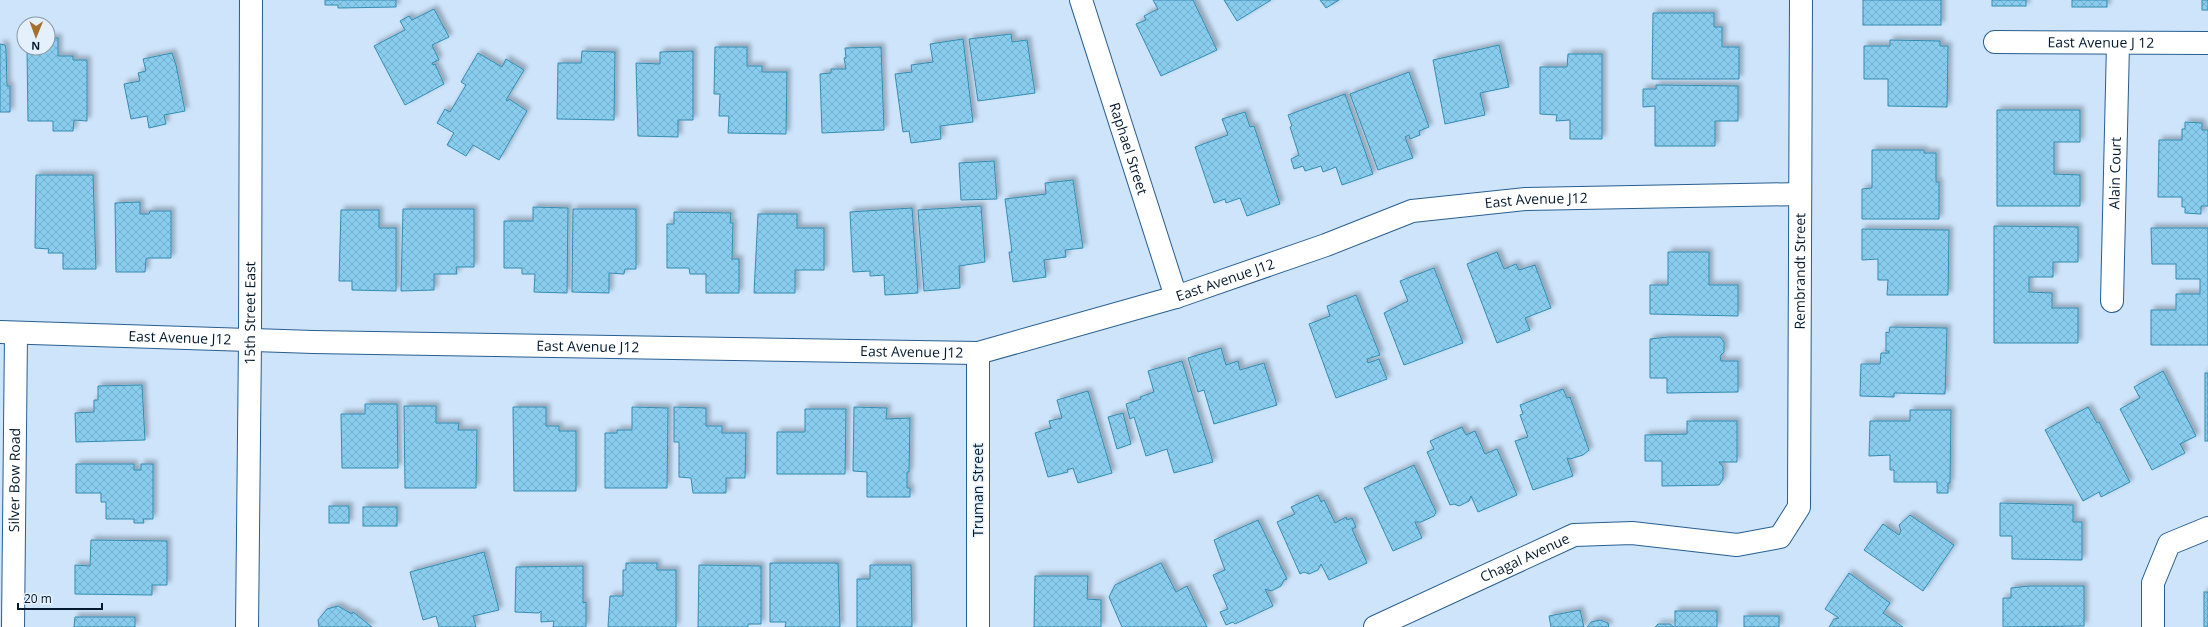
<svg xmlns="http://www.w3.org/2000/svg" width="2208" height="627" font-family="'Open Sans',sans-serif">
<defs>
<pattern id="building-cross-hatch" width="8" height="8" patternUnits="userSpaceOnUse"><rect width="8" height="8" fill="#88cdee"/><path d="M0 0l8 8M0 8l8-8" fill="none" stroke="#74afcc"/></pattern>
<filter id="shadow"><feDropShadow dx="3.5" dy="-3.5" stdDeviation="2" flood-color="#0004"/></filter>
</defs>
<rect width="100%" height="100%" fill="#cde4fb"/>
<g fill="url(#building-cross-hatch)" stroke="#348db2" filter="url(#shadow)">
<polygon points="325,0 396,0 396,7 338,8 338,5 325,5"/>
<polygon points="1153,0 1193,0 1217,50 1161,76 1136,24 1146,20 1144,16 1158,9"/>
<polygon points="1224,0 1271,0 1237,21"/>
<polygon points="1320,0 1339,0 1326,8"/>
<rect x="1863" y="0" width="78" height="25"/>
<rect x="1992" y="0" width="34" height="6"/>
<rect x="2072" y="0" width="35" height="7"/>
<rect x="2202" y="0" width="6" height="10"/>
<polygon points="434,9 449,37 432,45 439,60 432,63 433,65 435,64 444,84 405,105 374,46 405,30 400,21 409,16 412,20"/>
<polygon points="1653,13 1714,13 1714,27 1722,27 1722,47 1739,47 1739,79 1652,79"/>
<polygon points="1011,34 1012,42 1027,40 1035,93 978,101 969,39"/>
<polygon points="48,38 58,38 58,56 73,56 73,60 87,60 87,121 74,120 73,131 53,131 53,121 28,121 27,48 48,48"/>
<polygon points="963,39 973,122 940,126 941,139 911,143 909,131 903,132 895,74 912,72 911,65 933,62 930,44"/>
<polygon points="1890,40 1940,41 1940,46 1948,46 1947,107 1888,106 1888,79 1864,79 1864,46 1890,46"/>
<polygon points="0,44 5,45 6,49 7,86 10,86 10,112 0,112"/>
<polygon points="1499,45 1509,87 1480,93 1485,115 1445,124 1433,60"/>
<polygon points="715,47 747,47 747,66 762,66 762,72 787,72 786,134 728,133 729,116 719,116 720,94 714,94"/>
<polygon points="881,47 884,130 822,133 820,74 831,73 831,69 846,69 844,58 846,58 845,48"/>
<polygon points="582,51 615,52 614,120 557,119 558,63 581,63"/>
<polygon points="693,51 693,120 678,120 678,137 638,136 636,63 660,64 660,52"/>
<polygon points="172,53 176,65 185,111 164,115 166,124 149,128 147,116 131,119 124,84 140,81 138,73 146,71 143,59"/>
<polygon points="478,53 502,67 506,59 524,70 506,100 508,101 509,99 527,111 499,160 473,145 466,156 447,145 454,133 437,123 445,109 450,112 466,85 461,82"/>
<polygon points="1568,54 1602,54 1602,139 1570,139 1570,120 1556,121 1557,115 1540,114 1540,67 1567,67"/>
<polygon points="1409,72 1429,127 1419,131 1420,135 1410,139 1409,135 1405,137 1413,158 1378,170 1350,94"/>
<polygon points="1656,85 1738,86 1738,121 1715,121 1715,146 1655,146 1655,106 1643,107 1643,89 1656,89"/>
<polygon points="1345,94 1373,174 1342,185 1336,167 1323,172 1321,166 1305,171 1303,166 1294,169 1291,159 1299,155 1290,127 1292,126 1288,115"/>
<polygon points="1997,110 2080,110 2080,142 2054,142 2054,174 2080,175 2080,206 1997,206"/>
<polygon points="1245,112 1250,127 1254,126 1280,204 1247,216 1240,198 1226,203 1225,199 1214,203 1195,147 1228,135 1222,119"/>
<polygon points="2185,122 2202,123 2202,130 2208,130 2208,206 2201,206 2201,214 2185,213 2185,207 2182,207 2182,197 2158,197 2159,140 2182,140 2182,129 2185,129"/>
<polygon points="1872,150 1924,150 1924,153 1936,153 1936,182 1939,182 1939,219 1862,219 1862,189 1872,188"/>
<polygon points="994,161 997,199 961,200 959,163"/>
<polygon points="36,175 93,175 96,269 63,269 63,253 48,253 49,249 35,248"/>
<polygon points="1073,180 1083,248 1065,250 1066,257 1044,260 1046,277 1013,282 1009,252 1012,252 1005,199 1046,194 1045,183"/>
<polygon points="140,202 140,214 149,214 150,211 171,211 171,258 148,258 146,259 145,272 116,272 115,203"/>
<polygon points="981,206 985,262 959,266 960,288 924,291 918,210"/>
<polygon points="533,207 568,208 567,293 534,292 535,274 522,274 522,268 504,268 504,221 533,221"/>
<polygon points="912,208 918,293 885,295 884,275 870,276 870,271 853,272 850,212"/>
<polygon points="403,209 474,209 474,267 456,267 457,274 434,274 434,290 401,291"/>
<polygon points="573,209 636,209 636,269 625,269 624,274 609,273 609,293 572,292"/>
<polygon points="341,210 379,210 379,228 396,228 396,291 352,290 352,281 339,281"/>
<polygon points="674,212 731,213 730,223 733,223 732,259 739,259 739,293 706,293 706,274 690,274 689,268 667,268 667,224 674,224"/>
<polygon points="758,214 797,214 797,228 824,228 824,270 795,270 795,293 754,293"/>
<polygon points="1994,226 2078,227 2078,262 2053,262 2053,277 2029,277 2029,292 2052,293 2052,308 2078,308 2078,343 1994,343"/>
<polygon points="2151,228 2208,228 2208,345 2151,345 2151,310 2176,310 2176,294 2200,294 2200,279 2176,279 2176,264 2152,264"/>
<polygon points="1862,229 1949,230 1948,295 1887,295 1888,280 1878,280 1878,259 1862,260"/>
<polygon points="1497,252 1504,269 1516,264 1519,270 1535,265 1551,308 1525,318 1530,330 1497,343 1467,264"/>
<polygon points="1668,252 1709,252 1709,285 1738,285 1738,316 1650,314 1650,285 1668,285"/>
<polygon points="1434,268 1463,343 1404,365 1384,313 1408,301 1400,281"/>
<polygon points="1356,295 1380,355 1367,359 1368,363 1379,359 1387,379 1336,398 1309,324 1330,316 1327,306"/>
<polygon points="1890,327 1947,328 1945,394 1894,393 1894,397 1860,396 1861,364 1880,364 1881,353 1889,353 1889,351 1886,351 1886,332 1889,333"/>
<polygon points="1668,337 1720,337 1724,342 1724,352 1720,356 1721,361 1738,361 1738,392 1667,393 1667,378 1650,378 1650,339"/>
<polygon points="1221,348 1226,365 1238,361 1240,370 1264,363 1277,405 1214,424 1204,390 1198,392 1188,358"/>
<polygon points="1182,361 1213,462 1174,473 1167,449 1146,456 1134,417 1130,419 1126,404 1141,399 1140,397 1154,392 1148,371"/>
<polygon points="2163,371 2196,436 2180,444 2185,453 2152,470 2120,409 2140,398 2134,387"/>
<rect x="2205" y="373" width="3" height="68"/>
<polygon points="142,385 145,440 76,442 75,413 94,412 94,400 98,400 98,386"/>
<polygon points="1563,389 1567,398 1570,397 1589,450 1583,455 1570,459 1567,458 1573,476 1533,490 1515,441 1528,437 1520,415 1523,414 1520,405"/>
<polygon points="1088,391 1112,473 1078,483 1073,468 1067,470 1068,472 1048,477 1035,433 1051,428 1049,421 1062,418 1057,400"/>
<polygon points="365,404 397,404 398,468 342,468 341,414 365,414"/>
<polygon points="404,406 436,406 436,423 459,423 458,430 477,430 476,488 405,488"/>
<polygon points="513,407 546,407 546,426 559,426 559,431 576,431 576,491 514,491"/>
<polygon points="632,407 668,408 667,488 605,488 605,433 617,433 617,430 632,430"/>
<polygon points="674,407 706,408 706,426 722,426 722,433 746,433 745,478 726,478 726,493 693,493 691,478 679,477 679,442 674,442"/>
<polygon points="854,407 887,408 886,419 910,418 909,472 907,472 907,488 910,488 910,497 867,497 867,472 853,471"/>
<polygon points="2088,407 2097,423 2099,422 2130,482 2101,497 2099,492 2083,501 2045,430"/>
<polygon points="805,409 846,409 845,474 777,474 777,432 805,432"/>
<polygon points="1910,410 1951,410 1950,483 1948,483 1948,493 1937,493 1937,482 1894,482 1894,470 1890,470 1890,455 1869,456 1870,421 1910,421"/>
<polygon points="1123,413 1131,444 1117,449 1108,417"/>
<polygon points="1687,421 1737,421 1737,462 1719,462 1723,467 1723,479 1719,485 1662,486 1662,461 1645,461 1645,435 1687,434"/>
<polygon points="1462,427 1466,435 1475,431 1485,454 1497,449 1517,495 1478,512 1471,496 1469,501 1459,506 1454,504 1450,505 1427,452 1434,449 1430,441"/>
<polygon points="76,464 134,464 134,470 141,470 141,464 153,464 153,519 143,519 144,523 134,523 134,519 106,519 106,502 101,502 101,493 76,493"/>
<polygon points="1414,465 1436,512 1434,516 1421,522 1415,522 1422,538 1393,551 1364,488"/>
<polygon points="1318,495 1321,502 1324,500 1335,523 1346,517 1347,520 1352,518 1356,527 1352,529 1367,563 1329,580 1321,564 1318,570 1309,574 1304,572 1300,574 1277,522 1295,514 1291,507"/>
<polygon points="2000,503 2073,505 2073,522 2082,522 2082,560 2012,559 2012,536 2000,536"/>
<rect x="329" y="506" width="20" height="17"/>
<rect x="363" y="507" width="34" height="19"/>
<polygon points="1910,515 1954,545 1923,591 1864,550 1883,524 1899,535 1901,531 1899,525"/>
<polygon points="1258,520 1287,579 1284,580 1281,586 1271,591 1265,589 1273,606 1235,624 1233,622 1226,625 1220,612 1228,609 1213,575 1225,570 1214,540"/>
<polygon points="91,540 167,541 167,585 152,585 152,595 75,594 75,565 90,566"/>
<polygon points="484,552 499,610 473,616 476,627 439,627 436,616 423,620 410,572"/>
<polygon points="626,563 657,563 657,570 676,570 676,627 608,627 610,596 623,596 623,570 626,570"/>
<polygon points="770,563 838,563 840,627 785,627 786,622 770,622"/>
<polygon points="1161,563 1176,592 1187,586 1207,627 1122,627 1109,597 1115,585"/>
<polygon points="699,565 761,566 761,624 748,624 748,627 698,627"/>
<polygon points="870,565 911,565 912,627 857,627 857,579 870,579"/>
<polygon points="583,566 583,603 586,602 586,627 553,627 554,621 541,622 541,611 539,613 515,612 516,567"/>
<polygon points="1849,573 1890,603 1883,613 1903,627 1829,627 1834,619 1839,618 1825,609"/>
<polygon points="1035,576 1088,576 1087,599 1101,600 1101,627 1034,627"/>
<polygon points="2029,586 2084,586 2084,626 2003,627 2003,598 2011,598 2011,588"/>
<rect x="2204" y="592" width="4" height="35"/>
<polygon points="338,606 352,614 353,612 372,627 319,627 318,620 327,609"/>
<polygon points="1580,610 1584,627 1551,627 1549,616"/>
<rect x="1675" y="611" width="42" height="16"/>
<rect x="1744" y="616" width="35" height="11"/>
<polygon points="75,617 135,617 135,627 74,627"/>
<polygon points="1600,620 1608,623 1609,627 1587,627 1591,622"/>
<polygon points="1658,624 1670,624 1674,627 1655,627"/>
</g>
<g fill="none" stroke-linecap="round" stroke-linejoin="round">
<defs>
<g id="minor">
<path id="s1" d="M1081,0L1176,297"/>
<path id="s2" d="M1995,42L2208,43"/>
<path id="s3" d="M2112,301L2118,44"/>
<path id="s4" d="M0,332L313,342L978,353L1176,297L1326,245L1412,211L1526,199L1800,194"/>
<path id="s5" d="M13,627L16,333"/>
<path id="s6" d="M247,627L250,341L251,0"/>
<polyline points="978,627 978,353"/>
<path id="s7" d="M1375,627L1574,535L1632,533L1737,545L1780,537L1799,507L1801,0"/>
<polyline points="2153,627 2153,583 2169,544 2208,528"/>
</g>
</defs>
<use href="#minor" stroke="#285e90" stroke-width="24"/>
<use href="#minor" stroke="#fff" stroke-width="22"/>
</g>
<g text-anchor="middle" stroke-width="3" stroke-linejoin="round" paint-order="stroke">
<g font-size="14" fill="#03192d" stroke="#e4f0fb">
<text dy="5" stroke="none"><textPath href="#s2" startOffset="106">East Avenue J 12</textPath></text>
<text dy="5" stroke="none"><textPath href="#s1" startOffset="156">Raphael Street</textPath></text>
<text dy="5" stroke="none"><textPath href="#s3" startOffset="128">Alain Court</textPath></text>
<text dy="5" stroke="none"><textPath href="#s4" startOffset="1560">East Avenue J12</textPath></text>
<text dy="5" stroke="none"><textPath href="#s7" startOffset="698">Rembrandt Street</textPath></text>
<text dy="5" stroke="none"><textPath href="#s4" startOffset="1236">East Avenue J12</textPath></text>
<text dy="5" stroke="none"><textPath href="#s6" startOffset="314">15th Street East</textPath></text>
<text dy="5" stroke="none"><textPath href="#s4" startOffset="180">East Avenue J12</textPath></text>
<text dy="5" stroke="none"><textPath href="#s4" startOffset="588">East Avenue J12</textPath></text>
<text dy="5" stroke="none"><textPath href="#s4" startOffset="912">East Avenue J12</textPath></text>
<text dy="5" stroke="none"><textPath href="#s5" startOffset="147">Silver Bow Road</textPath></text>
<text transform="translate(978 490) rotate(-90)" y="5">Truman Street</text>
<text dy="5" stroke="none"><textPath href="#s7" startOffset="165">Chagal Avenue</textPath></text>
</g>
</g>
<g transform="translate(36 36) rotate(181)"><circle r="19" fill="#e4f0fb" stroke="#8a9aa9"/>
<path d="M0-3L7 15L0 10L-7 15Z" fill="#a6702a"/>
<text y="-6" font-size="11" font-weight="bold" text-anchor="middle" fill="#03192d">N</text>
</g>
<path d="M18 603v6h84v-6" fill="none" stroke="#03192d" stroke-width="2"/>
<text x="24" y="603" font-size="12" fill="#03192d" stroke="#e4f0fb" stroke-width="3" paint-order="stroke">20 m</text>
</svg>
